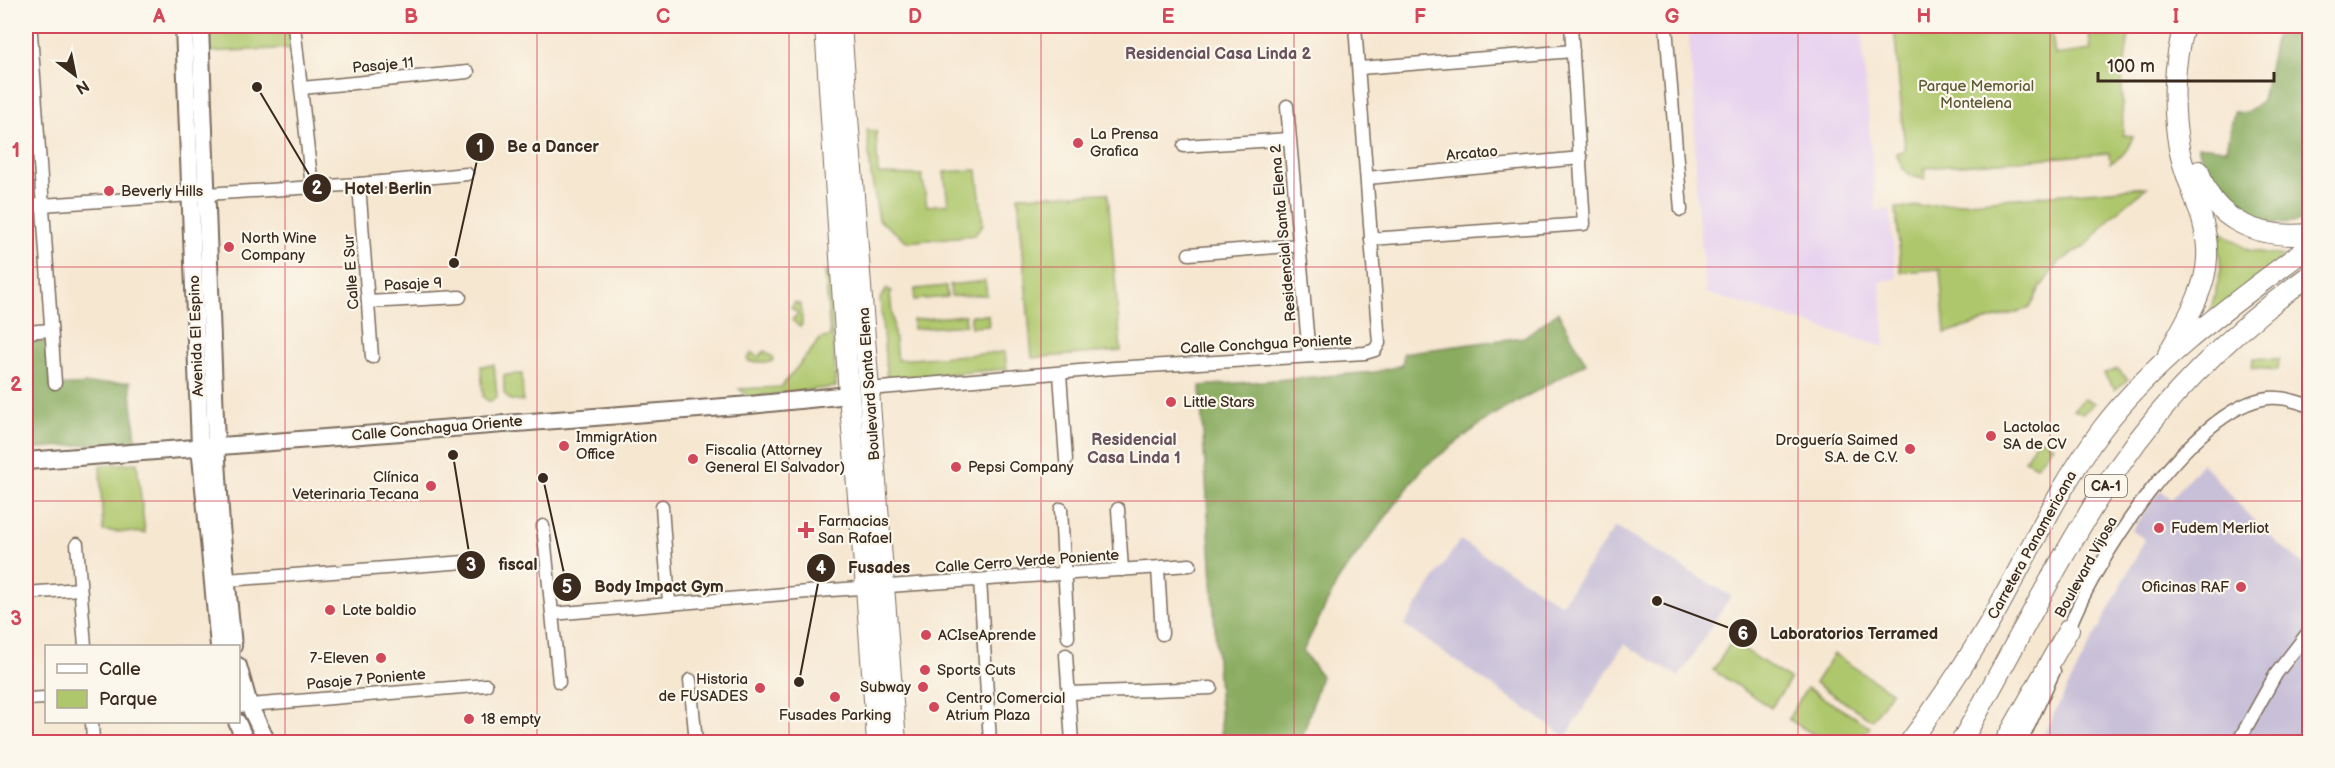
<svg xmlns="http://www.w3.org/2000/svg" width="2335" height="768" font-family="'Balsamiq Sans',sans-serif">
<rect width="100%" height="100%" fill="#fbf7ec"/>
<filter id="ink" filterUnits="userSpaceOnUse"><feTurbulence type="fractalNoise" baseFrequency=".0167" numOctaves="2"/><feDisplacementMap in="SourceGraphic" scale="12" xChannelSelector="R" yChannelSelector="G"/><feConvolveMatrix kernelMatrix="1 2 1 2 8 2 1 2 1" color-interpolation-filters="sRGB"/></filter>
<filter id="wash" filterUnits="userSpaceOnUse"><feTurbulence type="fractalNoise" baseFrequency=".008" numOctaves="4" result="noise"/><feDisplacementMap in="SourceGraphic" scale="24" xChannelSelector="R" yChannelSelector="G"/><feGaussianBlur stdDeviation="1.35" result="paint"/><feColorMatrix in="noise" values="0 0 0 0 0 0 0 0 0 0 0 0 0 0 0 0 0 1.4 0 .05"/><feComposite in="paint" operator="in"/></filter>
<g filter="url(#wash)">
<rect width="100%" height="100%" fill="#f6e7d1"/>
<polygon fill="#e7d2ef" points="1688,26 1861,26 1876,210 1890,209 1896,279 1880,281 1885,347 1706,293 1696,195 1694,96"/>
<g fill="#c8bfd8">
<polygon points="2202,463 2262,530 2309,568 2309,742 2039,742 2145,540 2132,530 2161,490 2171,499"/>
<polygon points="1615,527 1731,596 1679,677 1624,644 1566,737 1404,625 1460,540 1561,604"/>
</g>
<g fill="#aec76c" stroke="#747845" stroke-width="1.5">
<polygon points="209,26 294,26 297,48 209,52"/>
<path d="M1894,26H2058L2051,28L2055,55L2091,50L2088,26H2130L2122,83L2123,135L2133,136C2128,150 2123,157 2110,163L2109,153L1925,168V179C1906,177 1902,169 1896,153L1905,150Z"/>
<polygon points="867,130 876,131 878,174 922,175 927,206 948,204 944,172 977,170 983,224 975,235 908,242 879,220 871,175"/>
<polygon points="2147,187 2111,217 2088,244 2059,262 2040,288 2030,308 1945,333 1940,269 1901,272 1896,208"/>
<polygon points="1108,193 1121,351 1032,358 1018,196"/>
<polygon points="2217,229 2248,250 2284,256 2209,316 2221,270"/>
<polygon points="825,271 829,271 836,387 750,397 739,389 781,387 821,338 830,337"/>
<polygon points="985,281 987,295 951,296 950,285"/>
<polygon points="946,286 947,297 914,300 915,289"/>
<polygon points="887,289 892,291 890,294 897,360 1005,352 1007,369 887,379 880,299"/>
<polygon points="795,302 801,305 802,324 800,327 792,320 798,313 791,308"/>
<polygon points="965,315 966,325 913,329 913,320"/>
<polygon points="971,315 988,315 989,326 971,327"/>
<polygon points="765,351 774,358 771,362 750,362 747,359 752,353 758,357"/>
<polygon points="2253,358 2279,359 2278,370 2252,368"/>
<polygon points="494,365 497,397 490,402 483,397 481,366"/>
<polygon points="2117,369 2128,379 2115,390 2104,374"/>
<polygon points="522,374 523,401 510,400 504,393 504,375"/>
<polygon points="2084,399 2095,403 2083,413 2073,410"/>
<polygon points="2038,437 2053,446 2036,466 2025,460"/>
<polygon points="137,463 145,533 103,531 100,465"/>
<polygon points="1732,641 1790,680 1771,708 1713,670"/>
<polygon points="1834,654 1891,692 1872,720 1815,683"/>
<polygon points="1807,688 1870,727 1860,742 1826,742 1788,719"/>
</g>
<g fill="#8aac60" stroke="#626b3f" stroke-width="1.5">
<path d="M2278,26H2309V219C2244,234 2215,208 2198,146L2227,149L2234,112L2246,113L2262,101Z"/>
<polygon points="1558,312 1586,363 1490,417 1423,468 1340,577 1303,651 1321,676 1301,742 1222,742 1200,386 1375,372 1403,365 1403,353 1524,337"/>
<polygon points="45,341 51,386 130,382 136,441 26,449 26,343"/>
</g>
</g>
<g filter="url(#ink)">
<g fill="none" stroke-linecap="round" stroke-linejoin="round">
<defs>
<g id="street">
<polyline points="294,26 312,187"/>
<polyline points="1666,26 1681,210"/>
<polyline points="31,33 55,383"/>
<polyline points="1360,68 1573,51"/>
<polyline points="302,88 468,72"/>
<polyline points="1287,106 1309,356"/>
<polyline points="1184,146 1289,139"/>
<polyline points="1367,178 1581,158"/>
<polyline points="359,184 372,357"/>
<polyline points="26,206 359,184 467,174"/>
<polyline points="1371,239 1584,224 1571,26"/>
<polyline points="1189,254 1300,245"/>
<polyline points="368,302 460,297"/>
<polyline points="26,332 51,330"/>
<polyline points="1060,374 1066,460"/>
<polyline points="869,389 1114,368 1365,353 1375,350 1379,343 1355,26"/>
<polyline points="662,506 669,603"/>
<polyline points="1061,509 1068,637"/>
<polyline points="1118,509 1122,570"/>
<polyline points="543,526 559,682"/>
<polyline points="77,544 85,646"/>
<polyline points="1158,568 1162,634"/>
<polyline points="226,580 465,562"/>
<polyline points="980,580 990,742"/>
<polyline points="26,593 80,589"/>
<polyline points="552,614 831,590 1190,565"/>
<path d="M2067,634C2090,568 2193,405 2269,398C2284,397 2297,401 2310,406"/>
<polyline points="1066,655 1072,742"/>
<polyline points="690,680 696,742"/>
<polyline points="1069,693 1211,688"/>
<polyline points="26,699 46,698"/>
<polyline points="238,706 486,685"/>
<polyline points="92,722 93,742"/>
<polyline points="2021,742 2054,671"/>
<polyline points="2238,742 2276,674 2310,630"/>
</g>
<g id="secondary">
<polyline points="184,26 200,446 219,646"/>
<polyline points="200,26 216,444 221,526 233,646"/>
<polyline points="26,461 750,405 849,395"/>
<polyline points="238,666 249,705 267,742"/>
<polyline points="237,722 246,742"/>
</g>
<g id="primary">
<polyline points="825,26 849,395 866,587 877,742"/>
<polyline points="841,26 896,742"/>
<path d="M2199,171C2213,222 2260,239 2310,234"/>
<path d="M2168,354C2183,325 2206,292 2207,258C2209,217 2186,186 2179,148C2172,108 2173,64 2184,26"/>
<path d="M1910,742C1942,698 1973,653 1999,606C2032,546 2061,484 2102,429C2157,356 2237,301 2310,246"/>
<path d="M1961,742C2014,650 2060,553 2120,465C2170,392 2238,327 2310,275"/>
<polyline points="2005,742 2069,629"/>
</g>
</defs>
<use href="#street" stroke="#7c6c5d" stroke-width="15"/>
<use href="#secondary" stroke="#7c6c5d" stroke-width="20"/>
<use href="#primary" stroke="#7c6c5d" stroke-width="22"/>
<use href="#street" stroke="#fff" stroke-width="12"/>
<use href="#secondary" stroke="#fff" stroke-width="16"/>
<use href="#primary" stroke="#fff" stroke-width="20"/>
</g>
</g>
<path fill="none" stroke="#d1495b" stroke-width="1.5" stroke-opacity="0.55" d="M285,26V742M537,26V742M789,26V742M1041,26V742M1294,26V742M1546,26V742M1798,26V742M2050,26V742M26,267H2310M26,501H2310"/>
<g fill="#d1495b" stroke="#fbf7ec" stroke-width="2">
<circle cx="1078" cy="143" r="6"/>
<circle cx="109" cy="191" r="6"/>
<circle cx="229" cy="247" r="6"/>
<circle cx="1171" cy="402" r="6"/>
<circle cx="1991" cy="436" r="6"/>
<circle cx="564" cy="446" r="6"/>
<circle cx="1910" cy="449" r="6"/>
<circle cx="693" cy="459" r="6"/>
<circle cx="956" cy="467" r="6"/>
<circle cx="431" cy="486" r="6"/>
<circle cx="2159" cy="528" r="6"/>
<path d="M803 521h6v6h6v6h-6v6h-6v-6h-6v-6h6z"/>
<circle cx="2241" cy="587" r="6"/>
<circle cx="330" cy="610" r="6"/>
<circle cx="926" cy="635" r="6"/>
<circle cx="381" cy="658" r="6"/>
<circle cx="925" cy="670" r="6"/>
<circle cx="923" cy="687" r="6"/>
<circle cx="760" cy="688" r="6"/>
<circle cx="835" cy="697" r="6"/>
<circle cx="934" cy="707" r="6"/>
<circle cx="469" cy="719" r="6"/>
</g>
<g text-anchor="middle" stroke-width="4.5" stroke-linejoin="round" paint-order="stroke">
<rect fill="#fbf7ec" stroke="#75685c" stroke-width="1.5" x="2085" y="475" width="42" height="22" rx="4.5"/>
<g font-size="14" font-weight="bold" fill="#3b2a1e">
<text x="2106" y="491">CA-1</text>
</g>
<g font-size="15" fill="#3b2a1e" stroke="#fbf7ec">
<text transform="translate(383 65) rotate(-5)" y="5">Pasaje 11</text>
<text transform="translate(1472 153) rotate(-5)" y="5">Arcatao</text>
<text transform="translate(1283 233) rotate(-95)" y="5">Residencial Santa Elena 2</text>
<text transform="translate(351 272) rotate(-94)" y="5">Calle E Sur</text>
<text transform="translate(413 284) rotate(-3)" y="5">Pasaje 9</text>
<text transform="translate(196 336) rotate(-92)" y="5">Avenida El Espino</text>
<text transform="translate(1266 344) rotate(-3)" y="5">Calle Conchgua Poniente</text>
<text transform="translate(869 384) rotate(-94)" y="5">Boulevard Santa Elena</text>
<text transform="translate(437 428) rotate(-5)" y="5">Calle Conchagua Oriente</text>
<text transform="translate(2032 545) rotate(-61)" y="5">Carretera Panamericana</text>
<text transform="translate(1027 561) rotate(-4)" y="5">Calle Cerro Verde Poniente</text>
<text transform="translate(2086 567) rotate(-61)" y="5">Boulevard Vijosa</text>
<text transform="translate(366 679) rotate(-5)" y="5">Pasaje 7 Poniente</text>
</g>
<g font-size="15" fill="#5e5935" stroke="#fbf7ec">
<text x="1976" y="91">Parque Memorial<tspan x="1976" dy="17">Montelena</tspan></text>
</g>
<g font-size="15" fill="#3b2a1e" stroke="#fbf7ec" text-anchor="start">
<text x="1090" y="139">La Prensa<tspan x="1090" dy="17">Grafica</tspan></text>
<text x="121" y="196">Beverly Hills</text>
<text x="241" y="243">North Wine<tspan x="241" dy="17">Company</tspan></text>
<text x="1183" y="407">Little Stars</text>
<text x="2003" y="432">Lactolac<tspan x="2003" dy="17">SA de CV</tspan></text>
<text x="576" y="442">ImmigrAtion<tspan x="576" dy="17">Office</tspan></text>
<text x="1898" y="445" text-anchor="end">Droguería Saimed<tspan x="1898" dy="17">S.A. de C.V.</tspan></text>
<text x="705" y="455">Fiscalia (Attorney<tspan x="705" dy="17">General El Salvador)</tspan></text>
<text x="968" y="472">Pepsi Company</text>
<text x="419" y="482" text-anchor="end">Clínica<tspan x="419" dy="17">Veterinaria Tecana</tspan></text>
<text x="818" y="526">Farmacias<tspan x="818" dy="17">San Rafael</tspan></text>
<text x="2171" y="533">Fudem Merliot</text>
<text x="2229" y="592" text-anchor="end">Oficinas RAF</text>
<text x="342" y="615">Lote baldio</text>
<text x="938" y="640">ACIseAprende</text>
<text x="369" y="663" text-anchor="end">7-Eleven</text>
<text x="937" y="675">Sports Cuts</text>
<text x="748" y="684" text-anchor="end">Historia<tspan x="748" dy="17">de FUSADES</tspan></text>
<text x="911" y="692" text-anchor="end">Subway</text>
<text x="946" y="703">Centro Comercial<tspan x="946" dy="17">Atrium Plaza</tspan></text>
<text x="835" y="720" text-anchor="middle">Fusades Parking</text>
<text x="481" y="724">18 empty</text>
</g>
<g font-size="16" font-weight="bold" fill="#68525d" stroke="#fbf7ec">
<text x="1218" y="59">Residencial Casa Linda 2</text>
<text x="1134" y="445">Residencial<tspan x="1134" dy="18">Casa Linda 1</tspan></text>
</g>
</g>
<path fill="none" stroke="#3b2a1e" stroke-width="2" d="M454 263L480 147M257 87L317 188M453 455L471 565M799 682L821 568M543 478L567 587M1657 601L1743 633"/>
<g fill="#3b2a1e" stroke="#fbf7ec" stroke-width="2">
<circle cx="454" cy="263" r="6"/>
<circle cx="257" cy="87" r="6"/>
<circle cx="453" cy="455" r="6"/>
<circle cx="799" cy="682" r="6"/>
<circle cx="543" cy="478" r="6"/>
<circle cx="1657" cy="601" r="6"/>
<circle cx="480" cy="147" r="15"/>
<circle cx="317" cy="188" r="15"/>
<circle cx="471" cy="565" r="15"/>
<circle cx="821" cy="568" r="15"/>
<circle cx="567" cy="587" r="15"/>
<circle cx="1743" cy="633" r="15"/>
</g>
<g font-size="18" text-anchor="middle" font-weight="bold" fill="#fff">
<text x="480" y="153">1</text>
<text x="317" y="194">2</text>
<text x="471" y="571">3</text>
<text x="821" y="574">4</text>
<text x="567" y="593">5</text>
<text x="1743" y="640">6</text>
</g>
<g font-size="16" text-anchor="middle" font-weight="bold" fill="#3b2a1e" stroke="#fbf7ec" stroke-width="4.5" stroke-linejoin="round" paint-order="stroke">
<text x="553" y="152">Be a Dancer</text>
<text x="388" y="194">Hotel Berlin</text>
<text x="518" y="570">fiscal</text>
<text x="879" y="573">Fusades</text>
<text x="659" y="592">Body Impact Gym</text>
<text x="1854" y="639">Laboratorios Terramed</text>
</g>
<rect width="2335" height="768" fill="none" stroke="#fbf7ec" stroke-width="66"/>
<rect x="45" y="645" width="195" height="78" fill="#fbf7ec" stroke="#aea59a" stroke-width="1.5"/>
<rect x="57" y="664" width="30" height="9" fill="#ffffff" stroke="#aea59a" stroke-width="1.5"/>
<text x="99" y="675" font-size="18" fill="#3b2a1e">Calle</text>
<rect x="57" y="690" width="30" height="18" fill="#aec76c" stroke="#aea59a" stroke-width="1.5"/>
<text x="99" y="705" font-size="18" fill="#3b2a1e">Parque</text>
<g transform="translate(75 75) rotate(148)" stroke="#fbf7ec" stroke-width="4.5" paint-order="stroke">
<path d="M0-4.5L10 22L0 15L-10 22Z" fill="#3b2a1e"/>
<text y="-9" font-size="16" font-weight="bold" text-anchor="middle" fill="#3b2a1e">N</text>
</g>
<path d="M2098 72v9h176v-9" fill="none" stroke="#3b2a1e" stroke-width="3"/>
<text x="2107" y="72" font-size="18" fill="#3b2a1e" stroke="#fbf7ec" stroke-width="4.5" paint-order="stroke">100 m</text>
<rect x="33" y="33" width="2269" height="702" fill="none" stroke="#d1495b" stroke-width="2"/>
<g font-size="20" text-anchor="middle" font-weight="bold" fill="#d1495b">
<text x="159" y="23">A</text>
<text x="411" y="23">B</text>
<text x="663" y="23">C</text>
<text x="915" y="23">D</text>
<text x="1168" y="23">E</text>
<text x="1420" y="23">F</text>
<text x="1672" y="23">G</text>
<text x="1924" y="23">H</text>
<text x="2176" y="23">I</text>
<text x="16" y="157">1</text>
<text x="16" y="391">2</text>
<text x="16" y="625">3</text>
</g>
</svg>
